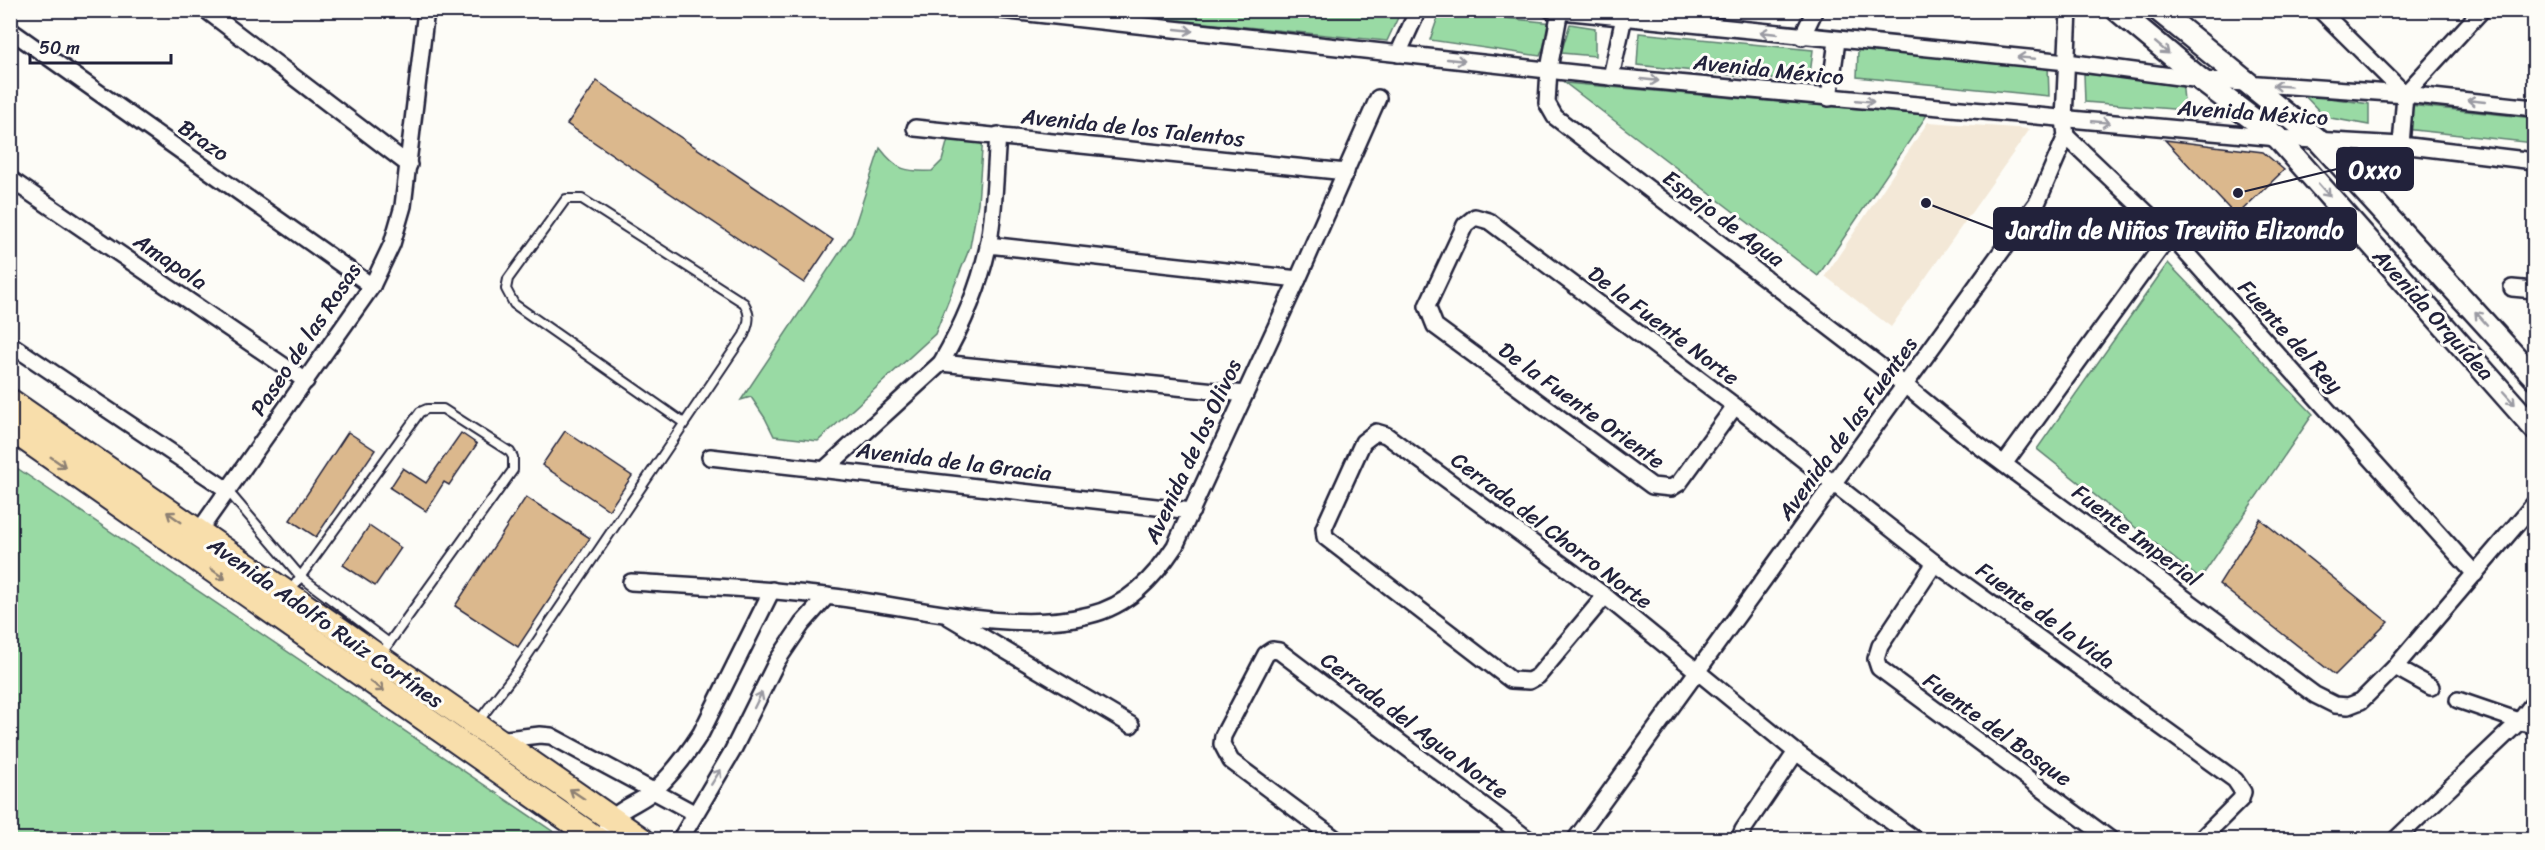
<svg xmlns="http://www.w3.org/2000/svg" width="2545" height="850" font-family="Sriracha,sans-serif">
<rect width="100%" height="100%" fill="#fdfcf7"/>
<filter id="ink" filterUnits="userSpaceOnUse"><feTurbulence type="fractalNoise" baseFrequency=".0167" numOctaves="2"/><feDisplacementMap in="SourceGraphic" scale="12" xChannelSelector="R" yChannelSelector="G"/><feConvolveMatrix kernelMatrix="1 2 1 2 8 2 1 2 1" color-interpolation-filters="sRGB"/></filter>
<g filter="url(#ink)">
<polygon fill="#f3e8d7" points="1928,122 2030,129 1891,327 1825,276"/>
<g fill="#99daa4" stroke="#5e7e70" stroke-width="1.5">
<polygon points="1086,11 1401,11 1387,41"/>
<polygon points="1440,11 1553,23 1540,56 1430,40"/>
<polygon points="1570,24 1595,28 1595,56 1561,53"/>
<polygon points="1639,33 1813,50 1809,83 1637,65"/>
<polygon points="1858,50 2048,65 2049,96 1857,77"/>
<polygon points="2084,74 2182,81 2185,110 2085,102"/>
<polygon points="1565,83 1927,115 1818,276"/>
<polygon points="2303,94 2369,104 2369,125 2325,117"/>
<polygon points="2408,105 2534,118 2534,143 2405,129"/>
<path d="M983,137L978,203L970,247L935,334L818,441L774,436L765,418L751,397L741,400L852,234L880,148C897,170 904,172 932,171L942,161L948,139Z"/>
<polygon points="2168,263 2313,414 2200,579 2037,449"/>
<polygon points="11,464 564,839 11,839"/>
</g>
<g fill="#dbb88d" stroke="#22223b" stroke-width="1.5">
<polygon points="597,81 833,240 804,283 567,124"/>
<polygon points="2165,140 2263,152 2284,170 2236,216"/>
<polygon points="565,431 632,476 609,510 542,465"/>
<polygon points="348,432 375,450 316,537 290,520"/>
<polygon points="461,433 477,444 449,485 444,482 426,511 390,488 403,468 426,483"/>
<polygon points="526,497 590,538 518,647 455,606"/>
<polygon points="2260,519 2388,622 2335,675 2219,584"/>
<polygon points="369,526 401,548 375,586 343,565"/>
</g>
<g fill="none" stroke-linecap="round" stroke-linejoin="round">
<defs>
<g id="lane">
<polyline points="227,490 301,577 389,643 380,656"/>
<polyline points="290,591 420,412 427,409 443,409 510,452 513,457 513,470 389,643"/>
<path d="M477,723L517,671L744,335C749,323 751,315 744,303L582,199H566L508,279L506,289L514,304L684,423"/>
</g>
<g id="street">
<polyline points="206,10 409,165"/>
<polyline points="1000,10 1611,77 2278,138 2401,145 2534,161"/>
<polyline points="1551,10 2067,62 2201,80 2405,94 2534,108"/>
<polyline points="1560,10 1549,69 1547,103 1555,117 1906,386 1974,442 2315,695 2335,705 2348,706 2361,701 2395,667 2534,504"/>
<polyline points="2320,10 2405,94"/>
<polyline points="10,30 372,286"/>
<polyline points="1802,37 1815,10"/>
<polyline points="1398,54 1418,10"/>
<polyline points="1611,77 1624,17"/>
<polyline points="2405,94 2482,10"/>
<polyline points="1829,98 1837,41"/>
<polyline points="915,128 1346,172"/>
<polyline points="2066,136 2170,235 2475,574"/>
<polyline points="2401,145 2405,94"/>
<polyline points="10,179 306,381"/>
<polyline points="988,245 1298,279"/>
<polyline points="2512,288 2534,290"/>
<polyline points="10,344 226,489"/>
<polyline points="941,363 1245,394"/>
<polyline points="1735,406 1679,483 1671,488 1652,486 1435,326 1427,306 1465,225 1475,217 1489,221 1735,406 1935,563 2235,780 2243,792 2241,799 2200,840"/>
<polyline points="710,457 1192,511"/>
<polyline points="2004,464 2170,235"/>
<path d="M825,469L941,363C962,327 979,288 988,247C995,211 995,172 998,135"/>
<polyline points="194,538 372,286 392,244 403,206 426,10"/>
<polyline points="1935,563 1880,646 1876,659 1879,668 2111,840"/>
<path d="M631,582C696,586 761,588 826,596C906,605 1011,635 1089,615C1128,606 1154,578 1175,546L1298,279L1378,98"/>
<polyline points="1605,596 1538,676 1529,681 1511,680 1325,537 1324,528 1363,442 1376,432 1386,435 1605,596 1796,752 1916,840"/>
<polyline points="949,617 1131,725"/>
<polyline points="2395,667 2431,687"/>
<polyline points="2458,700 2534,726"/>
<polyline points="497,740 540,735 551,736 694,813"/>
<path d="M609,840L606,828C616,807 641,804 657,788C674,772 688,753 701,733L772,590"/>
<polyline points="680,840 732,752 777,661 802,624 827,596"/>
<polyline points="1337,840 1231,761 1222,744 1223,736 1266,654 1272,650 1279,651 1529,840"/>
<polyline points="1575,840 2038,201 2066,136 2064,119 2069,10"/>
<polyline points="1739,840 1743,830 1796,752"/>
<polyline points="2395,840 2519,722 2534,702"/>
</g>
<g id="secondary">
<polyline points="2117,10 2201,80 2278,138 2534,428"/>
<polyline points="2158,10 2317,139 2534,377"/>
</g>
<g id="primary">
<polyline points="10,401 642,840"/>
<polyline points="10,428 598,840"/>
</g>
</defs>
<use href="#lane" stroke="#22223b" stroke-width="12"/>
<use href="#street" stroke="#22223b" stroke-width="20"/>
<use href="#secondary" stroke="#22223b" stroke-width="26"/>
<use href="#primary" stroke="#22223b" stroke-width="28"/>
<use href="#lane" stroke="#fdfcf7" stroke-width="8"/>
<use href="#street" stroke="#fdfcf7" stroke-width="15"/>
<use href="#secondary" stroke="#fdfcf7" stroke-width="21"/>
<use href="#primary" stroke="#f8deab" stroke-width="24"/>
</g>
<defs><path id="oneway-shaft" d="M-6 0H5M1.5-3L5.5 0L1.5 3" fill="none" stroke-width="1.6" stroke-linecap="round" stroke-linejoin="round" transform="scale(1.5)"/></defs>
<g stroke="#9a9aa2">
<use href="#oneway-shaft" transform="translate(1184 30) rotate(6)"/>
<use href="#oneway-shaft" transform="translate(1769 33) rotate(-174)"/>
<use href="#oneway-shaft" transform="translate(2162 48) rotate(40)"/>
<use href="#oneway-shaft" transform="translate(2026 58) rotate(-175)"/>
<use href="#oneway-shaft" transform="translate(1456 60) rotate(6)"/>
<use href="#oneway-shaft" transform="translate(1650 80) rotate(6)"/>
<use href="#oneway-shaft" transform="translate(2282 86) rotate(-176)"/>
<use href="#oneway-shaft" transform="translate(1865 101) rotate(5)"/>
<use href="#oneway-shaft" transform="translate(2476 101) rotate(-174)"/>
<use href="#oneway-shaft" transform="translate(2101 122) rotate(5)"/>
<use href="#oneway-shaft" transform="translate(2324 190) rotate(48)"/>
<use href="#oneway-shaft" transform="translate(2481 318) rotate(-132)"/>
<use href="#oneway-shaft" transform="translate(2509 398) rotate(48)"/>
<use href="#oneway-shaft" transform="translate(758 700) rotate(-64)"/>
<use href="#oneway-shaft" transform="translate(716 777) rotate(-58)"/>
</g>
<g stroke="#8d8073">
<use href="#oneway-shaft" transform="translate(58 462) rotate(35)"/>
<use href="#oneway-shaft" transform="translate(174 517) rotate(-145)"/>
<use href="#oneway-shaft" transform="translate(218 574) rotate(35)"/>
<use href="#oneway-shaft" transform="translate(377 686) rotate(35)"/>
<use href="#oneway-shaft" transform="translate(577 794) rotate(-146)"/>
</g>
</g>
<g text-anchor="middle" stroke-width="6" stroke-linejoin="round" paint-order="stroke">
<g font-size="22" fill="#22223b" stroke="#fdfcf7">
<text transform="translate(1769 69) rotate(6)" y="8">Avenida México</text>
<text transform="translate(2253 112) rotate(4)" y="8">Avenida México</text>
<text transform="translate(1133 127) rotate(6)" y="8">Avenida de los Talentos</text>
<text transform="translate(204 140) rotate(35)" y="8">Brazo</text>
<text transform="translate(1724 218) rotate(37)" y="8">Espejo de Agua</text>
<text transform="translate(171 261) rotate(34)" y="8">Amapola</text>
<text transform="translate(2434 314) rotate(48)" y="8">Avenida Orquídea</text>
<text transform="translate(1664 325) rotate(37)" y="8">De la Fuente Norte</text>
<text transform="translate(2291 336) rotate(48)" y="8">Fuente del Rey</text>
<text transform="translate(305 339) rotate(-56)" y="8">Paseo de las Rosas</text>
<text transform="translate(1582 405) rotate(36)" y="8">De la Fuente Oriente</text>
<text transform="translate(1847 428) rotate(-54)" y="8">Avenida de las Fuentes</text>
<text transform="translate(1192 451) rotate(-65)" y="8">Avenida de los Olivos</text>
<text transform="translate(954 461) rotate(7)" y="8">Avenida de la Gracia</text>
<text transform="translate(1552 530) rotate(37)" y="8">Cerrada del Chorro Norte</text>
<text transform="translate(2137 535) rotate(37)" y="8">Fuente Imperial</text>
<text transform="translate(2046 615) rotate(36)" y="8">Fuente de la Vida</text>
<text transform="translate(326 622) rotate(35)" y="8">Avenida Adolfo Ruiz Cortínes</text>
<text transform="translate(1415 725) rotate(37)" y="8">Cerrada del Agua Norte</text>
<text transform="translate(1998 729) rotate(36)" y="8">Fuente del Bosque</text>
</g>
</g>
<path fill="none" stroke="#22223b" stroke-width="2" d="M2238 193L2337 169M1926 203L1994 229"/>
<g fill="#22223b" stroke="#fdfcf7" stroke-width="2">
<circle cx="2238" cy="193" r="6"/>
<circle cx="1926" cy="203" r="6"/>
</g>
<g fill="#22223b" stroke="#22223b" stroke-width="2">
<rect x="2337" y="148" width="76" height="42" rx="6"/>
<rect x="1994" y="208" width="362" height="42" rx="6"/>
</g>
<g font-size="24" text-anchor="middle" font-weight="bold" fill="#fff">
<text x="2375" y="178">Oxxo</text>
<text x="2175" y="238">Jardin de Niños Treviño Elizondo</text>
</g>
<rect width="2545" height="850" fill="none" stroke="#fdfcf7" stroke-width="36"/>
<rect x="18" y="18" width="2509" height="814" fill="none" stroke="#22223b" stroke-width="2" filter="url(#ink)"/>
<path d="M30 54v9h141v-9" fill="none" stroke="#22223b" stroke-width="3"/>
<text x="39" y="54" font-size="18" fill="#22223b" stroke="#fdfcf7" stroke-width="4.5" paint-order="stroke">50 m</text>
</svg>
